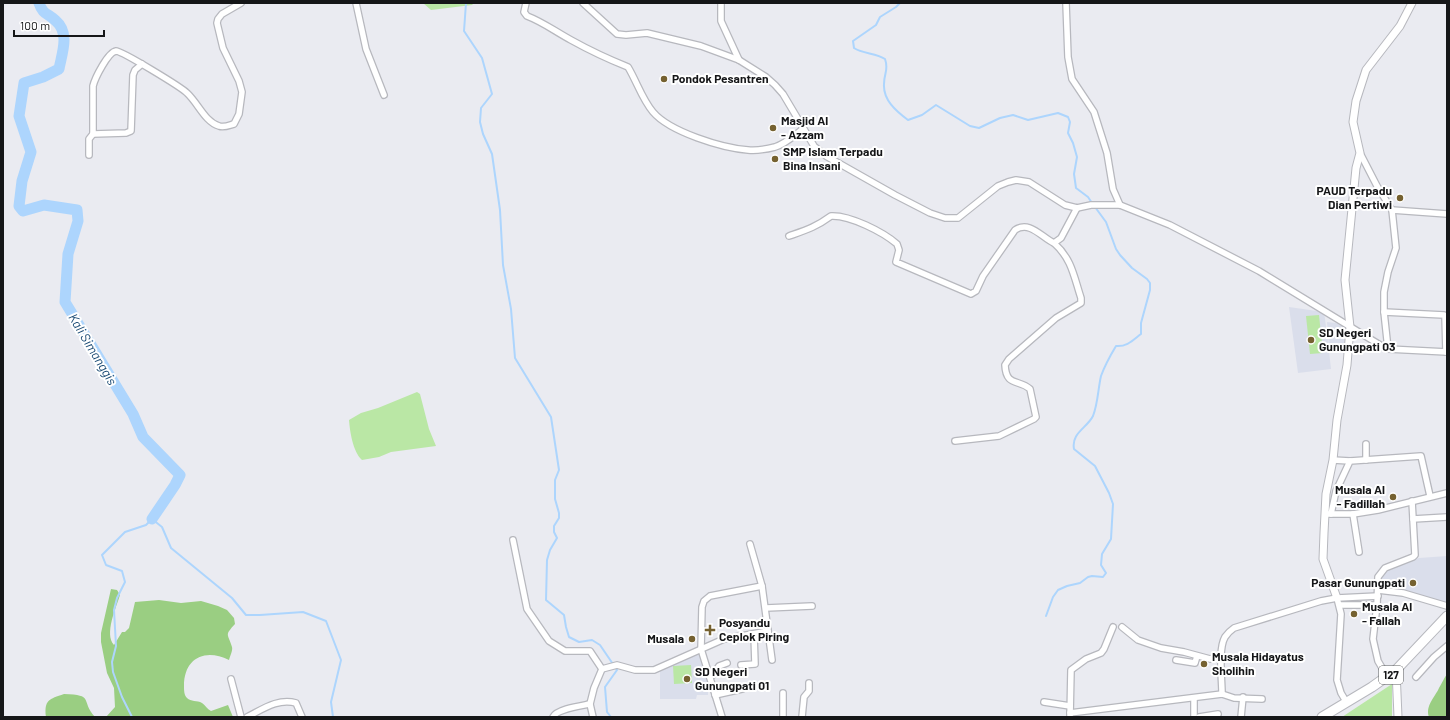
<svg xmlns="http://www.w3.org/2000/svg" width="1450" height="720" font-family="Barlow,sans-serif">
<rect width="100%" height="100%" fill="#eaebf1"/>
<g fill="#dadeeb">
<polygon points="1289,307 1324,312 1329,348 1327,322 1336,323 1345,328 1344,350 1329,351 1331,369 1298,373"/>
<polygon points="1447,556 1447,605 1411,594 1403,590 1378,589 1379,577 1385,569 1419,558"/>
<polygon points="704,650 717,690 708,690 708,695 697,695 696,699 660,699 660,669"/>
</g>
<g fill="#bae7a5">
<polygon points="423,3 474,3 472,5 431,10"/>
<polygon points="1319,315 1323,353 1310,354 1306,316"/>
<path d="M417,392L420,394L429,429L436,446L391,452L379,457L362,460C353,452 350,432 349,420L361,413L378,408Z"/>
<polygon points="691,665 692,683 674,684 673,666"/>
<polygon points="1392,683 1392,717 1342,717 1392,684"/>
</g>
<g fill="#9ace82">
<path d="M111,589L117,590L120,595C116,608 104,634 114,645L122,632H125L129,628L135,602L159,600L181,603L201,601L218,606L227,610L234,618L235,624C224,636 228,633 232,647C233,650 230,656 229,660C205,648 184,658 184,686C184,690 184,695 187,698C191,702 197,700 202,703C205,705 207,709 211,711L228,705L233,717H106L115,707L114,688L107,673L101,642V633Z"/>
<path d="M1447,674V717H1429C1425,706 1435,697 1439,688C1442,683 1444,678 1447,674Z"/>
<path d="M64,694C95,695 80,700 95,717H46C44,700 49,699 64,694Z"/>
</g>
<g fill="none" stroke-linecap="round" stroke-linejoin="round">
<g stroke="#add5fd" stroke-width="2">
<polyline points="466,3 464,31 482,58 492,94 481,108 480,122 483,134 492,154 500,210 503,265 511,309 515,358 551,417 559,470 555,480 555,499 559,513 559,518 554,526 554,532 557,538 550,550 547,560 546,600 564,615 566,627 569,637 579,642 592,640 600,645 617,670 605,687 607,712 611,717"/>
<path d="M900,3L896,7L880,17L876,25L853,41L854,48C863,54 876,53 885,59C889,70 884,73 884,84C883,100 896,111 908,120L922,115L936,105L970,126L979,128L1000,118L1013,115L1028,120L1058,113L1068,117L1070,122L1068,133L1073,143L1077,157L1074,174L1076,188L1088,197L1092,203"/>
<path d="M1046,616L1053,597L1058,590L1067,586L1080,583L1088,577L1092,576L1103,577L1106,573L1101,565L1102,554L1111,539L1113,504L1109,493L1095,466L1074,449C1071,433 1087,428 1093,416C1098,403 1098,389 1101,376C1105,365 1110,356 1116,346C1127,347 1133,340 1141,334V323L1150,290V283L1147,279L1132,268L1120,255L1116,249L1106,222L1095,207"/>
<polyline points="132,717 122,697 113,672 112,662 116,646 114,610 117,598 125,582 122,571 106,565 102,555 125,532 146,525 152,519 162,527 171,548 232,598 246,615 260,615 303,612 326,621 341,660 331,702 333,717"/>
</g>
<path stroke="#add5fd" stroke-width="11" d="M39,3C43,15 48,13 56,21C70,33 62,53 59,69L43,77L24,83L19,116L31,152L22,181L19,206L23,211L44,205L77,210L78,221L68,254L65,302L133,414L143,437L180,475L175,485L152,519"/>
<defs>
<g id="minor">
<polyline points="356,3 366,49 384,95"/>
<path d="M526,3L524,12L527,16C543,22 556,32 571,40C589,50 608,59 628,67C637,82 642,99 653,112C670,132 722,148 748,150C757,151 767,149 775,147C785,144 795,135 803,129"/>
<polyline points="583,3 617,34 626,35 647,33 701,46 739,60 766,77 775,85 783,94 814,146 826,156 895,195 930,213 945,218 958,218 998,186 1008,182 1016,180 1029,182 1065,205 1077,208 1091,205 1120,205 1170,225 1259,271 1385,348 1388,349 1447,352"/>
<polyline points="721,3 721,21 739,60"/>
<polyline points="1066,3 1068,57 1072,79 1094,112 1107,153 1113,189 1120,205"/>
<path d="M93,134V86C95,78 108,52 116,51C122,51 181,87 187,93C198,103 205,122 219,126C224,128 230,125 234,124L239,114L242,92L239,81L223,48L217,23L218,19L222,14L241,3"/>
<polyline points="1360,153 1377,186 1392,210 1396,248 1388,272 1384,292 1384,312 1388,349"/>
<polyline points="89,155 89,139 93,134 126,133 131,131 133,75 135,70 142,64"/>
<polyline points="1392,210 1447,214"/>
<path d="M789,236C806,230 816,227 831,216C850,215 883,232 897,244L899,250L896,262L971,294L976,291L983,276L1015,230C1030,220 1042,238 1054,243L1061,238L1077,208"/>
<polyline points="1384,312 1444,315 1445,316 1446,352"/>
<path d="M955,441L999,436L1034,419L1036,417L1030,389C1019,379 1006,387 1005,365L1009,359L1056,318L1081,303V298C1074,277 1072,259 1054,243"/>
<polyline points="1333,460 1350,461"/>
<polyline points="1366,460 1366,444"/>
<polyline points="1327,514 1353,514 1378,510 1447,493"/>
<polyline points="1331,514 1336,491 1350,461 1421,456 1430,496"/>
<polyline points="1353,514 1359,552"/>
<polyline points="1413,519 1447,517"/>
<polyline points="513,540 527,609 549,641 565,651 590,651 602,669"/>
<polyline points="750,544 762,586 772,660"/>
<polyline points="1378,590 1403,593 1447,606"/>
<polyline points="1337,598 1341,614 1337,680 1341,693 1347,703"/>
<polyline points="1340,605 1377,605"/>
<polyline points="766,608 812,606"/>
<polyline points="1122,627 1138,640 1161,648 1184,652 1210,659 1221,656"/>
<polyline points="1176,660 1195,663 1197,656"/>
<polyline points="741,665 755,664 754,634"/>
<polyline points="710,677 713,675 719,666 727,663"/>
<polyline points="1416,677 1434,657 1447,646"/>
<polyline points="1388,678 1378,661 1373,639 1377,605 1378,577 1385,568 1413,557 1415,555 1412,501"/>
<polyline points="231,679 241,717"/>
<polyline points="783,693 783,717"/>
<path d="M1222,694C1222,679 1218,649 1225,637C1228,633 1231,630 1234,628L1321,601L1337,598L1378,596"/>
<polyline points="1222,694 1234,698 1262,699"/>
<polyline points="715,695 742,689"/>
<polyline points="1044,702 1070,706"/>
<polyline points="1070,713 1222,694"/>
<path d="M247,717C263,709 278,698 296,703L302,717"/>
<path d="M553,717C557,709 580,706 590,704"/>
<polyline points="593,717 590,704 594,688 602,669 617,665 635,670 654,670 724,639 768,631"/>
<polyline points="722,717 701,649 702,607 704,601 710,596 762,586"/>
<polyline points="802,717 804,697 809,691 809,683"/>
<polyline points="1070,717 1071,670 1086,659 1101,653 1104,649 1113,627"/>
<polyline points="1194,717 1194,698"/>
<polyline points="1199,717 1218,714"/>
<polyline points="1241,717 1243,697"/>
</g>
<g id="tertiary">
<polyline points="1337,598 1323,559 1324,533 1326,494 1333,460 1337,420 1347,365 1350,327 1345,280 1356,168 1360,153 1353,122 1356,101 1366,70 1400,26 1412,3"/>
<polyline points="1396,670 1398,717"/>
</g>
<polyline id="primary" points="1322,717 1372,687 1396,670 1447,616"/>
</defs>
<use href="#minor" stroke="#b7b8be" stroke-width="8"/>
<use href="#tertiary" stroke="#b7b8be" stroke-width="9"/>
<use href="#primary" stroke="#b7b8be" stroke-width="11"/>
<use href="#minor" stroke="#fff" stroke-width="5.5"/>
<use href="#tertiary" stroke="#fff" stroke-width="7"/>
<use href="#primary" stroke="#fff" stroke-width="9"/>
</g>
<g fill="#756130" stroke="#fff" stroke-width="1.5">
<circle cx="664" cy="79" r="4"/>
<circle cx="773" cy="128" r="4"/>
<circle cx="775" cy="159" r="4"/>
<circle cx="1400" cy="198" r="4"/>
<circle cx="1311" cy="340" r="4"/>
<circle cx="1393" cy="497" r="4"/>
<circle cx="1413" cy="583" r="4"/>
<circle cx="1354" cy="614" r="4"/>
<path d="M708 624h4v4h4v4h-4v4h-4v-4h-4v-4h4z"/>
<circle cx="692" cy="639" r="4"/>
<circle cx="1204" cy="664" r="4"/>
<circle cx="687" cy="679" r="4"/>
</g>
<g text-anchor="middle" stroke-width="4" stroke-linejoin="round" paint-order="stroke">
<rect fill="#fff" stroke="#5b5c5d" stroke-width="1" x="1379" y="666" width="24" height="18" rx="3"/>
<g font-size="11" font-weight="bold" fill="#151618">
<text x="1391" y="679">127</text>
</g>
<g font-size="12" font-weight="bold" fill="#151618" stroke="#fff" text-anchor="start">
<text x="672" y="83">Pondok Pesantren</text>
<text x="781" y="125">Masjid Al<tspan x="781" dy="14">- Azzam</tspan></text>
<text x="783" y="156">SMP Islam Terpadu<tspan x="783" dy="14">Bina Insani</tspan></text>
<text x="1392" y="195" text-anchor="end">PAUD Terpadu<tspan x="1392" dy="14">Dian Pertiwi</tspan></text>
<text x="1319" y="337">SD Negeri<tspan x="1319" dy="14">Gunungpati 03</tspan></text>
<text x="1385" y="494" text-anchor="end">Musala Al<tspan x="1385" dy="14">- Fadillah</tspan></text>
<text x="1405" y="587" text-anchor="end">Pasar Gunungpati</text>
<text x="1362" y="611">Musala Al<tspan x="1362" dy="14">- Fallah</tspan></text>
<text x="719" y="627">Posyandu<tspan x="719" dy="14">Ceplok Piring</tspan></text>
<text x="684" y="643" text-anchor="end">Musala</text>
<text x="1212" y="661">Musala Hidayatus<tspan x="1212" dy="14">Sholihin</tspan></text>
<text x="695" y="676">SD Negeri<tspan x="695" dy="14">Gunungpati 01</tspan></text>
</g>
<g font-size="13" font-style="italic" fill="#1a4a74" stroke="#fff">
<text transform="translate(93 349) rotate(59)" y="5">Kali Simanggis</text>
</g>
</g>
<rect width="1450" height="720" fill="none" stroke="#151618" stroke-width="8"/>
<path d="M14 30v6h90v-6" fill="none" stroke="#151618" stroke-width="2"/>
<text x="20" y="30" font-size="12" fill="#151618" stroke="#ffffff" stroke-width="3" paint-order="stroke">100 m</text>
</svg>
